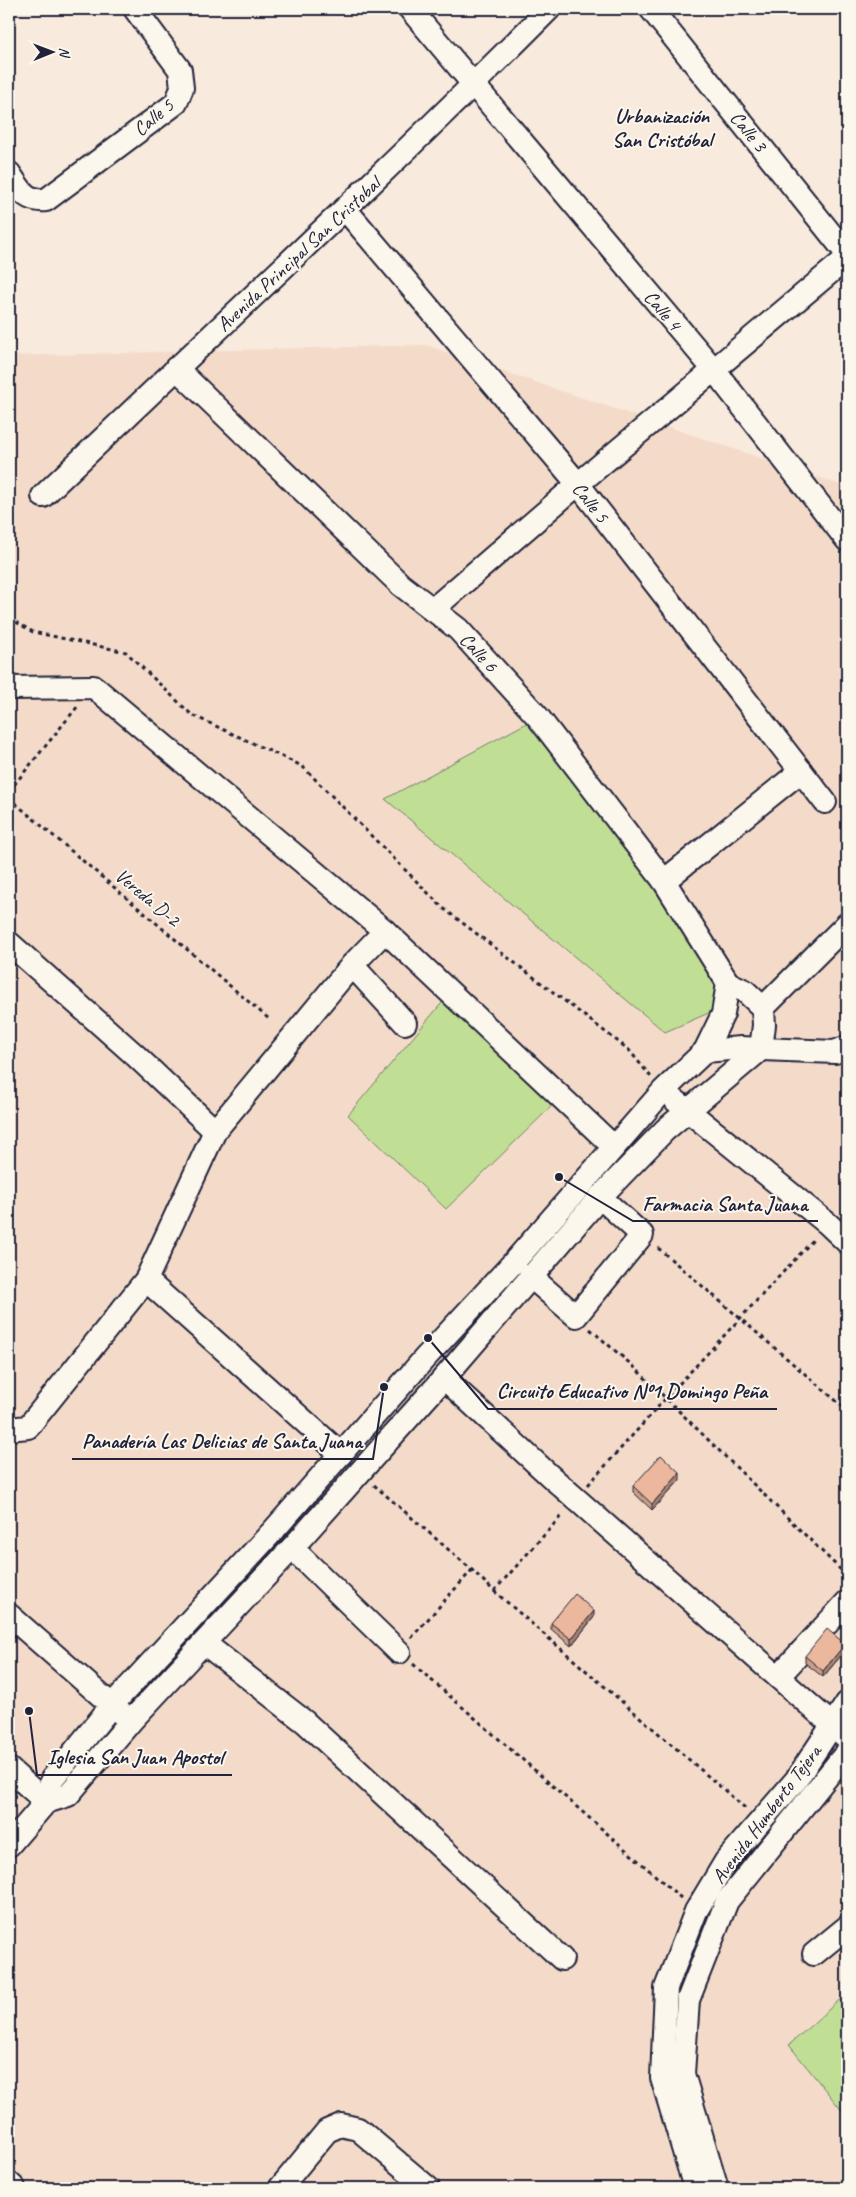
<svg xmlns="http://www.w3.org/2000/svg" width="856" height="2197" font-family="Caveat,sans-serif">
<rect width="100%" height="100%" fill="#f8eadc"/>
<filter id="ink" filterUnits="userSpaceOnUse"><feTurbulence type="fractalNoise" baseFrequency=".02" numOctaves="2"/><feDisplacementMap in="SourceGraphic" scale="10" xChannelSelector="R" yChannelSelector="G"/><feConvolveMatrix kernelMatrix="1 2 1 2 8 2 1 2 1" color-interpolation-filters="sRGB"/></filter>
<g filter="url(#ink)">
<polygon fill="#f4dbc9" points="425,345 847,487 847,2188 9,2188 9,356"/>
<g fill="#c1de95" stroke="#728068">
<polygon points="538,717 734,1002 665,1032 385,799"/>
<polygon points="446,998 558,1100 446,1209 348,1115"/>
<polygon points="847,1993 847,2117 789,2045"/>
</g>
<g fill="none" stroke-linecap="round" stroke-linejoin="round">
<defs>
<g id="minor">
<polyline points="410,9 714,370 847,540"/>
<polyline points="651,9 847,254"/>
<path d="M9,173C20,188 24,202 46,200L176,103L182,88L180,70L135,9"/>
<polyline points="346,210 578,484 825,802"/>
<polyline points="176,368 401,585 458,629 538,717 664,881 728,983"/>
<path d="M43,496C212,334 384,175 549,9"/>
<polyline points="432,610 578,484 847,258"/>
<polyline points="9,688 94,687 385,931 614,1147"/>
<polyline points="664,881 801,771"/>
<polyline points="9,943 135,1055 215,1131"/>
<polyline points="352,965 405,1023"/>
<polyline points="763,1008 847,924"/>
<polyline points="705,1051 741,1048 835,1052 847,1047"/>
<polyline points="676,1101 828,1224 847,1242"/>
<polyline points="530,1276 576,1316 642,1235 600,1197"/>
<polyline points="146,1280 341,1454"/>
<polyline points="444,1378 549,1475 847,1738"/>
<polyline points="9,1429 28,1427 146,1280 215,1131 352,965 385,931"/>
<polyline points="292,1548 399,1652"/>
<polyline points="9,1615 123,1715"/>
<polyline points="204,1643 305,1722 562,1959"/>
<polyline points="778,1677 847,1602"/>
<polyline points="9,1769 46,1802"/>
<polyline points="46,1802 68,1795 131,1721 292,1548 444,1378 600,1197 665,1130 761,1049 764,1025 763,1008 745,991 728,983"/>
<polyline points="9,1845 46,1802 52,1779 112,1705 273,1531 425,1358 514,1262 663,1091 705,1051 723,1014 728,983"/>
<polyline points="814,1954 847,1927"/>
<polyline points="9,2183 14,2188"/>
<polyline points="280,2188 327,2131 341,2125 358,2129 428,2188"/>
<polyline points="695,2188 662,2078 666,1988 696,1911 726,1861 796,1780 847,1703"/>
<polyline points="717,2188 683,2074 688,2000 727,1901 847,1752"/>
</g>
</defs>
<use href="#minor" stroke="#22223b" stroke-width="26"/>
<g stroke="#22223b" stroke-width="3" stroke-dasharray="4 4" stroke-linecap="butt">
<polyline points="9,618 33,632 126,652 192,715 302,766 443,908 629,1050 651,1077"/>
<polyline points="9,791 78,706"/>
<polyline points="9,798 269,1019"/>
<polyline points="658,1248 847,1410"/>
<polyline points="590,1329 634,1367 847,1576"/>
<polyline points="374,1485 472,1570 494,1591 745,1808"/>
<polyline points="588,1485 666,1398 814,1239"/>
<polyline points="494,1591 563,1514"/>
<polyline points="411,1638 472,1570"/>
<polyline points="413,1664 681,1898"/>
</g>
<use href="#minor" stroke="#fbf7ec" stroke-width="22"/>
</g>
<g fill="#ca9e87" stroke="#22223b">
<polygon points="680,1480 652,1510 633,1492 633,1486"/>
<polygon points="594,1617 571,1646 551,1629 551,1623"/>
<polygon points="845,1651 823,1677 805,1663 805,1656"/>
</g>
<g fill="#a4816e" stroke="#22223b">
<polygon points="680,1473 680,1480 652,1510 652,1504"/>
<polygon points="594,1611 594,1617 571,1646 571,1639"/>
<polygon points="845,1644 845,1651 823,1677 823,1671"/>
</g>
<g fill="#ebb89d" stroke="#22223b">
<polygon points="661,1455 680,1473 652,1504 633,1486"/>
<polygon points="575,1594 594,1611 571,1639 551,1623"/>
<polygon points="827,1629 845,1644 823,1671 805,1656"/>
</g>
</g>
<g text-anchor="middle" stroke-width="4" stroke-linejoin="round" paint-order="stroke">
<g font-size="20" fill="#22223b" stroke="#fbf7ec">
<text transform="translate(153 117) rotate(-40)" y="7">Calle 5</text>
<text transform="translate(749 131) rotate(51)" y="7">Calle 3</text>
<text transform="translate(298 254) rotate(-43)" y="7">Avenida Principal San Cristobal</text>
<text transform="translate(663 310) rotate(50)" y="7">Calle 4</text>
<text transform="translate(591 502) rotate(52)" y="7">Calle 5</text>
<text transform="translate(479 652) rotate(47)" y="7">Calle 6</text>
<text transform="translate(148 897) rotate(40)" y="7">Vereda D-2</text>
<text transform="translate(766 1814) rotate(-53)" y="7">Avenida Humberto Tejera</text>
</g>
<g font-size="21" font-weight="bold" fill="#22223b" stroke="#fbf7ec">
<text x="662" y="123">Urbanización<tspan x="662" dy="24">San Cristóbal</tspan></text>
</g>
</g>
<path fill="none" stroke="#22223b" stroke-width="2" d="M559 1177L633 1221H818M428 1338L488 1409H777M384 1387L373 1459H72M29 1711L37 1775H232"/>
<g fill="#22223b" stroke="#fbf7ec" stroke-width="2">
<circle cx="559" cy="1177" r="5"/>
<circle cx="428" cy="1338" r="5"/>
<circle cx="384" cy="1387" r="5"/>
<circle cx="29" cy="1711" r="5"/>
</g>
<g font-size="21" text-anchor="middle" font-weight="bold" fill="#22223b" stroke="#fbf7ec" stroke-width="4" stroke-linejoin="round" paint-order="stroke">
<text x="725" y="1211">Farmacia Santa Juana</text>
<text x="632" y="1398">Circuito Educativo Nº1 Domingo Peña</text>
<text x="222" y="1448">Panadería Las Delicias de Santa Juana</text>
<text x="135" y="1764">Iglesia San Juan Apostol</text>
</g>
<rect width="856" height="2197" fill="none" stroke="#fbf7ec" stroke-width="30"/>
<rect x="15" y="15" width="826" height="2167" fill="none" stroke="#22223b" stroke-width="2" filter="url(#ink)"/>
<g transform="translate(52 52) rotate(89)" stroke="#fbf7ec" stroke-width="4" paint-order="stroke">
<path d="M0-4L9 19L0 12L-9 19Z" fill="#22223b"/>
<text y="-8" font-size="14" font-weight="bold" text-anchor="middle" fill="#22223b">N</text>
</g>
</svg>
